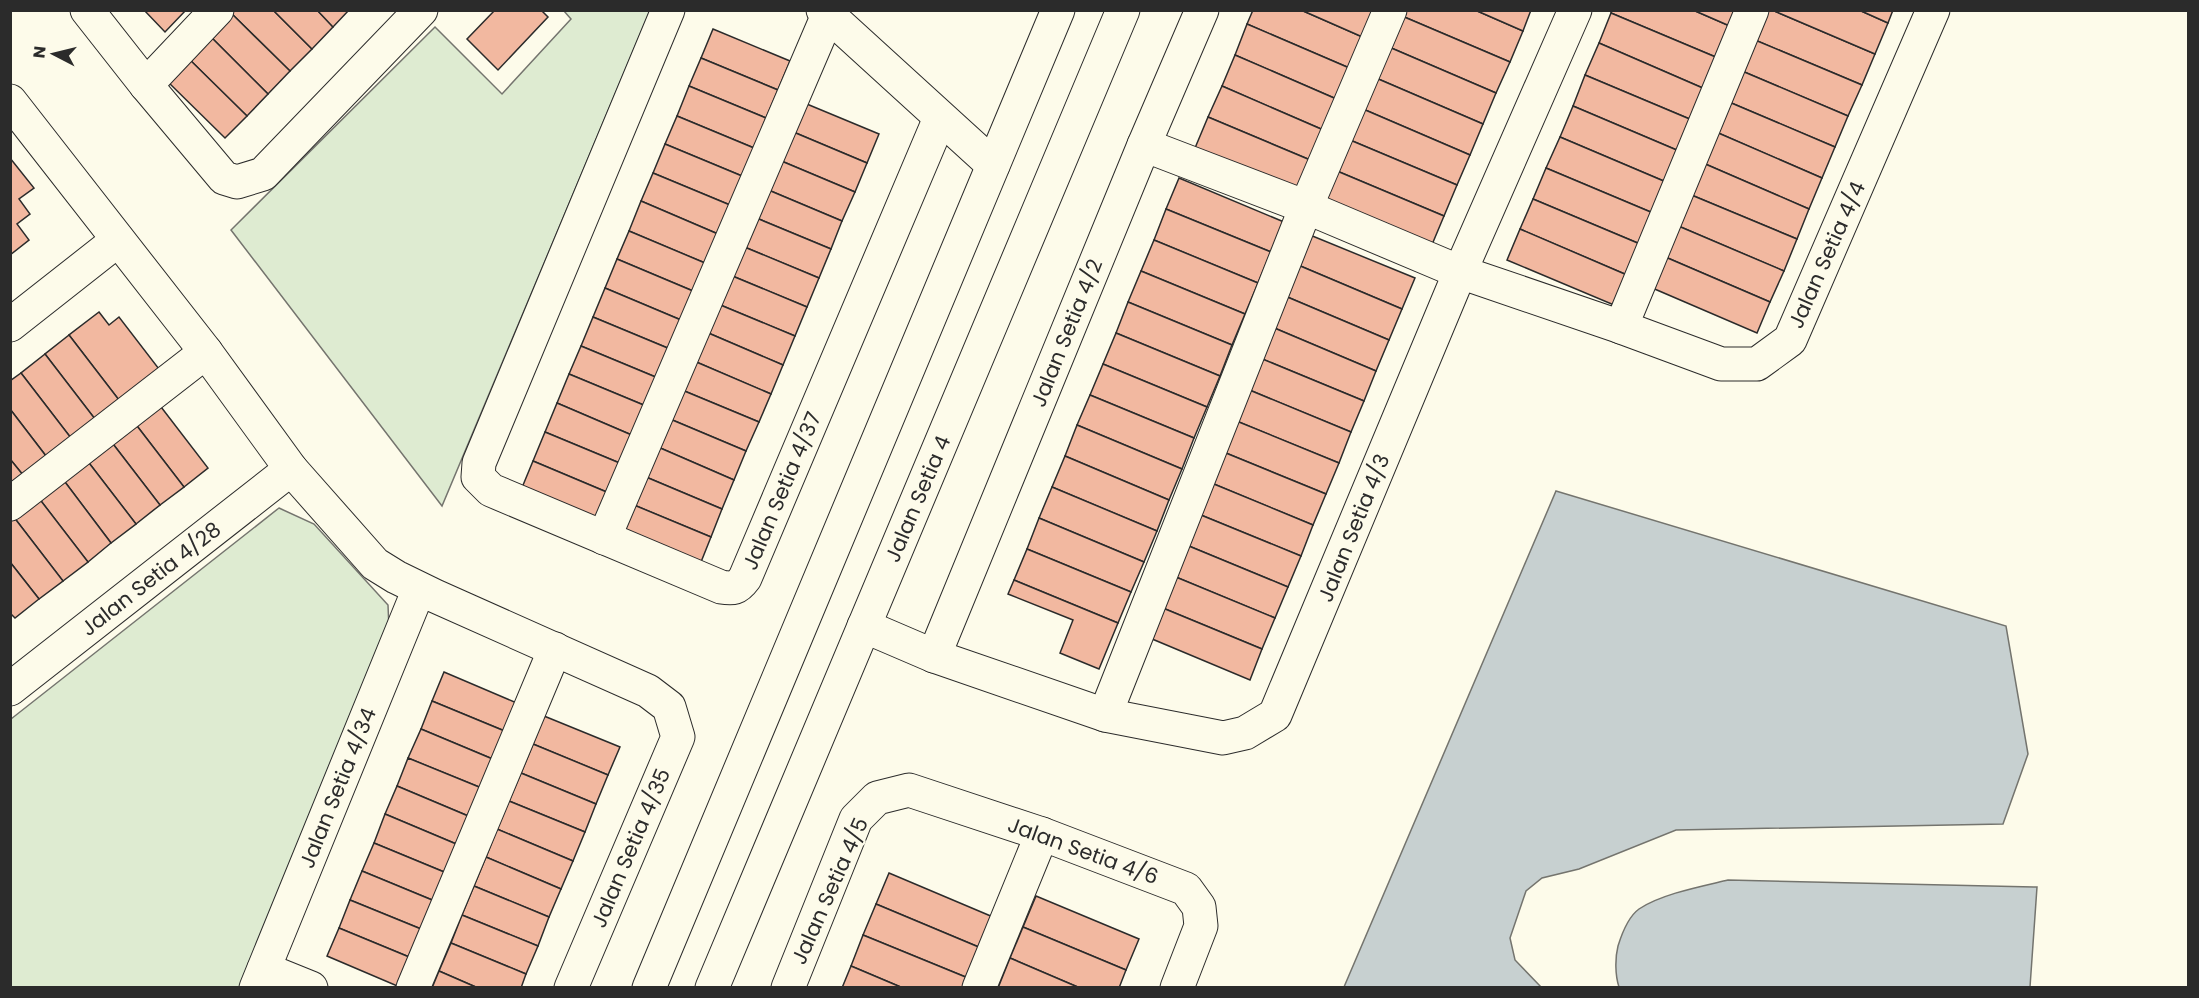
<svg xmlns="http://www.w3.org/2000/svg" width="2199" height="998" font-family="Poppins,sans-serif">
<rect width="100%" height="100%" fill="#fdfbea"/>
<g fill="#deebd1" stroke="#74746e" stroke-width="1.5">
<polygon points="564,11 650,11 442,506 231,230 435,27 502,94 571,19"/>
<polygon points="279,508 314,524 388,605 389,629 241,987 11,988 11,719"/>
</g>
<g fill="#c7d0d0" stroke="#74746e" stroke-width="1.5">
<polygon points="1556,491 2006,626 2028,754 2003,824 1676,830 1579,869 1542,878 1526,891 1510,938 1515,960 1541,987 1344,987"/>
<path d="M1728,880L2037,887L2030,987H1619C1615,975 1615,958 1618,946C1622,933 1628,917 1639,909C1661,894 1703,886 1728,880Z"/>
</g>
<g fill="#f2b8a0" stroke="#2b2b2b" stroke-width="1.5">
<polygon points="144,10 186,10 165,32"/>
<polygon points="233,10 273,10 312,49 290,71 231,13"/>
<polygon points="273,10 317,10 333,27 312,49"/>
<polygon points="317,10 349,10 333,27"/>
<polygon points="495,10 541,10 548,17 498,70 467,39"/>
<polygon points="1253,10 1301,10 1367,39 1354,70 1247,24"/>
<polygon points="1301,10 1379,10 1367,39"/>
<polygon points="1405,10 1475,10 1523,31 1510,62 1402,16"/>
<polygon points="1475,10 1531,10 1523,31"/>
<polygon points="1612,10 1693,10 1732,27 1718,58 1611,13"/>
<polygon points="1693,10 1739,10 1732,27"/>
<polygon points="1767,10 1772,10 1875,54 1862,85 1755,40"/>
<polygon points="1772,10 1859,10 1888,23 1875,54"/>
<polygon points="1859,10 1893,10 1888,23"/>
<polygon points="231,13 290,71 268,94 209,35"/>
<polygon points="1611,13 1718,58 1705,89 1599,43"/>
<polygon points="1402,16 1510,62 1496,93 1389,47"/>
<polygon points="1247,24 1354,70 1341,101 1235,55"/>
<polygon points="713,29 790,61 778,90 701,58"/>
<polygon points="209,35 268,94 247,116 187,57"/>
<polygon points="1755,40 1862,85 1848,116 1742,71"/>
<polygon points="1599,43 1705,89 1692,120 1585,75"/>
<polygon points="1389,47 1496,93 1483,124 1376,78"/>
<polygon points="1235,55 1341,101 1328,132 1222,86"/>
<polygon points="187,57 247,116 225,138 166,80"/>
<polygon points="701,58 778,90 766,118 689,86"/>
<polygon points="1742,71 1848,116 1835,147 1729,102"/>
<polygon points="1585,75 1692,120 1679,151 1573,106"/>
<polygon points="1376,78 1483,124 1470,155 1363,109"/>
<polygon points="689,86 766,118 754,148 677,116"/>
<polygon points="1222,86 1328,132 1315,162 1208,117"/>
<polygon points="802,102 879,134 867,163 791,131"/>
<polygon points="1729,102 1835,147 1822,178 1716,132"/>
<polygon points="1573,106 1679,151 1666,182 1560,137"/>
<polygon points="1363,109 1470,155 1457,185 1350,140"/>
<polygon points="677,116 754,148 742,176 665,144"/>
<polygon points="1208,117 1315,162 1302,193 1195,148"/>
<polygon points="791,131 867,163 855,192 779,160"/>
<polygon points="1716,132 1822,178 1809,209 1703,163"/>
<polygon points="1560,137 1666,182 1653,213 1546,168"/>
<polygon points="1350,140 1457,185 1444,216 1337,171"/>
<polygon points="665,144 742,176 730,205 653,173"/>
<polygon points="10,158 34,188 19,199 30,214 17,224 29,240 10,255"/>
<polygon points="779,160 855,192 842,221 766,189"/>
<polygon points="1703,163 1809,209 1797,239 1689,194"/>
<polygon points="1546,168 1653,213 1640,244 1533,199"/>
<polygon points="1337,171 1444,216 1431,247 1324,202"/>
<polygon points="653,173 730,205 718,234 641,201"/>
<polygon points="1179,178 1284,222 1271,252 1166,209"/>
<polygon points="766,189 842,221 831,249 754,217"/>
<polygon points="1689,194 1797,239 1784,271 1676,225"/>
<polygon points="1533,199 1640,244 1627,275 1520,229"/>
<polygon points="641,201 718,234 705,263 629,231"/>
<polygon points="1166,209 1271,252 1258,283 1154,240"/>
<polygon points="754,217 831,249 819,278 742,246"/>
<polygon points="1676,225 1784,271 1770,302 1663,256"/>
<polygon points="1520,229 1627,275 1614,305 1507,260"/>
<polygon points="629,231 705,263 693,291 617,259"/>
<polygon points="1310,235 1415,278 1402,309 1298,265"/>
<polygon points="1154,240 1258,283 1245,314 1141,271"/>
<polygon points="742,246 819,278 807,307 730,275"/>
<polygon points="1663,256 1770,302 1757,333 1650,287"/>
<polygon points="617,259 693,291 681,320 605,288"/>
<polygon points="1298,265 1402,309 1389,340 1285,296"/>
<polygon points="1141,271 1245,314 1232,345 1128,302"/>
<polygon points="730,275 807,307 795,336 718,304"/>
<polygon points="605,288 681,320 670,349 593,317"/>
<polygon points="1285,296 1389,340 1376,371 1272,327"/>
<polygon points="1128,302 1232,345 1220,376 1116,333"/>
<polygon points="718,304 795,336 783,365 706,332"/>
<polygon points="99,312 109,325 119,317 159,369 119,400 69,335"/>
<polygon points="593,317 670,349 658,378 581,346"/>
<polygon points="1272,327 1376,371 1364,401 1260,358"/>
<polygon points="706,332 783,365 771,394 694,361"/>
<polygon points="1116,333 1220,376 1207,407 1103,364"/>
<polygon points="69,335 119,400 95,419 45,354"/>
<polygon points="581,346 658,378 646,406 569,374"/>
<polygon points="45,354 95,419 71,438 21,373"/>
<polygon points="1260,358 1364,401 1351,432 1247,389"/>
<polygon points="694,361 771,394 759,422 682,390"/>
<polygon points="1103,364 1207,407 1194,438 1090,395"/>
<polygon points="21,373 71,438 46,456 10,409 10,381"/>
<polygon points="569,374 646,406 634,436 557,403"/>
<polygon points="1247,389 1351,432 1339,463 1234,420"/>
<polygon points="682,390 759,422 746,451 670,419"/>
<polygon points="1090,395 1194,438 1182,469 1077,425"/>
<polygon points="158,403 208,468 184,487 134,422"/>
<polygon points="557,403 634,436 622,464 545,432"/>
<polygon points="10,409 46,456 23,475 10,459"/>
<polygon points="670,419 746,451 734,480 658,447"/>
<polygon points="1234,420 1339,463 1326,494 1221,451"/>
<polygon points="134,422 184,487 160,505 110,440"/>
<polygon points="1077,425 1182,469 1169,500 1065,456"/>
<polygon points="545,432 622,464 609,493 533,461"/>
<polygon points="110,440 160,505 136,524 86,459"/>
<polygon points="658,447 734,480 722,509 646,477"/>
<polygon points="1221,451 1326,494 1313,525 1209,482"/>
<polygon points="1065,456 1169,500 1157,531 1052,487"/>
<polygon points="10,459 23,475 10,485"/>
<polygon points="86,459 136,524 111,543 62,478"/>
<polygon points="533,461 609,493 597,522 521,490"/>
<polygon points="646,477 722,509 711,537 634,505"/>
<polygon points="62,478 111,543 88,562 38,497"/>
<polygon points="1209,482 1313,525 1301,556 1196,513"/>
<polygon points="1052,487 1157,531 1144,562 1039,518"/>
<polygon points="38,497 88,562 63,581 13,516"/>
<polygon points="634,505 711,537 699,567 622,534"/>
<polygon points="1196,513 1301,556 1288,587 1184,544"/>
<polygon points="13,516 63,581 39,599 10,562 10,518"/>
<polygon points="1039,518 1144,562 1131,592 1027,549"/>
<polygon points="1184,544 1288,587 1275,618 1171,575"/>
<polygon points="1027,549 1131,592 1118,623 1014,580"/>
<polygon points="10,562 39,599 15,618 10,613"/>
<polygon points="1171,575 1275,618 1262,649 1158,606"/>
<polygon points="1014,580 1118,623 1099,669 1060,653 1073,620 1008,594"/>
<polygon points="1158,606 1262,649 1250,680 1145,636"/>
<polygon points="444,672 519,704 507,732 432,701"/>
<polygon points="432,701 507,732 495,760 421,729"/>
<polygon points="544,716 620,747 608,775 533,744"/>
<polygon points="421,729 495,760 484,789 408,758"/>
<polygon points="533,744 608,775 596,804 521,773"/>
<polygon points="408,758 484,789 473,818 397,786"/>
<polygon points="521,773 596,804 585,832 509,801"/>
<polygon points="397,786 473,818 461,846 385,814"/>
<polygon points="509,801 585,832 573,861 497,829"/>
<polygon points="385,814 461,846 449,874 374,843"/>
<polygon points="497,829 573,861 561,889 486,857"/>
<polygon points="374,843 449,874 437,902 362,871"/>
<polygon points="486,857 561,889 549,917 474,886"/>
<polygon points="362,871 437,902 426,931 350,900"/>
<polygon points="889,873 993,917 981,948 876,904"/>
<polygon points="474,886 549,917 538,946 462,915"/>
<polygon points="1036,896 1139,939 1126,970 1023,927"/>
<polygon points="350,900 426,931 414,959 339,928"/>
<polygon points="876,904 981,948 968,978 863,935"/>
<polygon points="462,915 538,946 526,974 451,943"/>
<polygon points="1023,927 1126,970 1119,988 1080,988 1010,958"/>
<polygon points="339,928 414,959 402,988 327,956"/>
<polygon points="863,935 968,978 964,988 903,988 851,966"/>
<polygon points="451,943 526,974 521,988 478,988 439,971"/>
<polygon points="1010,958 1080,988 998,988"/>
<polygon points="851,966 903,988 842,988"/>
<polygon points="439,971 478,988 432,988"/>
</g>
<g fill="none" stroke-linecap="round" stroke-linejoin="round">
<defs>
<g id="minor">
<polyline points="87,10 146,85 224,178 237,182 263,174 421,10"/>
<path d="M668,10L479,463L478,477L491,490L721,587C733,589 737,589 745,578L940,118"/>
<polyline points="823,10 993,165"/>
<polyline points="146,85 217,10"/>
<polyline points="10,101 206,352 291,469 375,564 396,577 435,596 648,691 669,707 678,737 571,988"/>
<polyline points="1144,145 1306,207 1460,272 1621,327 1721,364 1757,364 1790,340 1933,10"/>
<polyline points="10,325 118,240"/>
<polyline points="1621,327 1752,10"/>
<polyline points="10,504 206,352"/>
<polyline points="604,538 828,15"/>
<polyline points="864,626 934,656 1105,715 1223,738 1245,733 1275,715 1460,272 1575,10"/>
<polyline points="934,656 1144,145 1202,10"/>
<polyline points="10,689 291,469"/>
<polyline points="1105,715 1306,207 1390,10"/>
<polyline points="264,969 311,988"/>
<polyline points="256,988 419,589"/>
<polyline points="413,988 555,649"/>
<polyline points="649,988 1058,10"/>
<polyline points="712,988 1123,10"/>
<polyline points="788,988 856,819 877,798 909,790 1042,834 1186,889 1199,907 1201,926 1177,988"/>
<polyline points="979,988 1042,834"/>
</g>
</defs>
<use href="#minor" stroke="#2b2b2b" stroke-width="35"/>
<use href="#minor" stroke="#fdfbea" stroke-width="33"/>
</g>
<g text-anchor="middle" stroke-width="4.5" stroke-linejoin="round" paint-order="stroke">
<g font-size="21" fill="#2b2b2b" stroke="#fdfbea">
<text transform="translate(1827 255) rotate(-66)" y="7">Jalan Setia 4/4</text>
<text transform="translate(1067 333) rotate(-68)" y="7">Jalan Setia 4/2</text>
<text transform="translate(782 491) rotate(-67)" y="7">Jalan Setia 4/37</text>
<text transform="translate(918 499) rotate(-67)" y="7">Jalan Setia 4</text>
<text transform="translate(1354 528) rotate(-68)" y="7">Jalan Setia 4/3</text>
<text transform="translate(151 579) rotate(-38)" y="7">Jalan Setia 4/28</text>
<text transform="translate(338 788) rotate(-68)" y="7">Jalan Setia 4/34</text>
<text transform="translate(631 848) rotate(-67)" y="7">Jalan Setia 4/35</text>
<text transform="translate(1083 851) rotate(20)" y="7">Jalan Setia 4/6</text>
<text transform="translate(830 891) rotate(-66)" y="7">Jalan Setia 4/5</text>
</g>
</g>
<rect width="2199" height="998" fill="none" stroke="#2b2b2b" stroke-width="24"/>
<g transform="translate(54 54) rotate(277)" stroke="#fdfbea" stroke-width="4.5" paint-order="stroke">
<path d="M0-4.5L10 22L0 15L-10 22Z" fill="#2b2b2b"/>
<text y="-9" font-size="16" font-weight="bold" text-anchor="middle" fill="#2b2b2b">N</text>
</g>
</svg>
